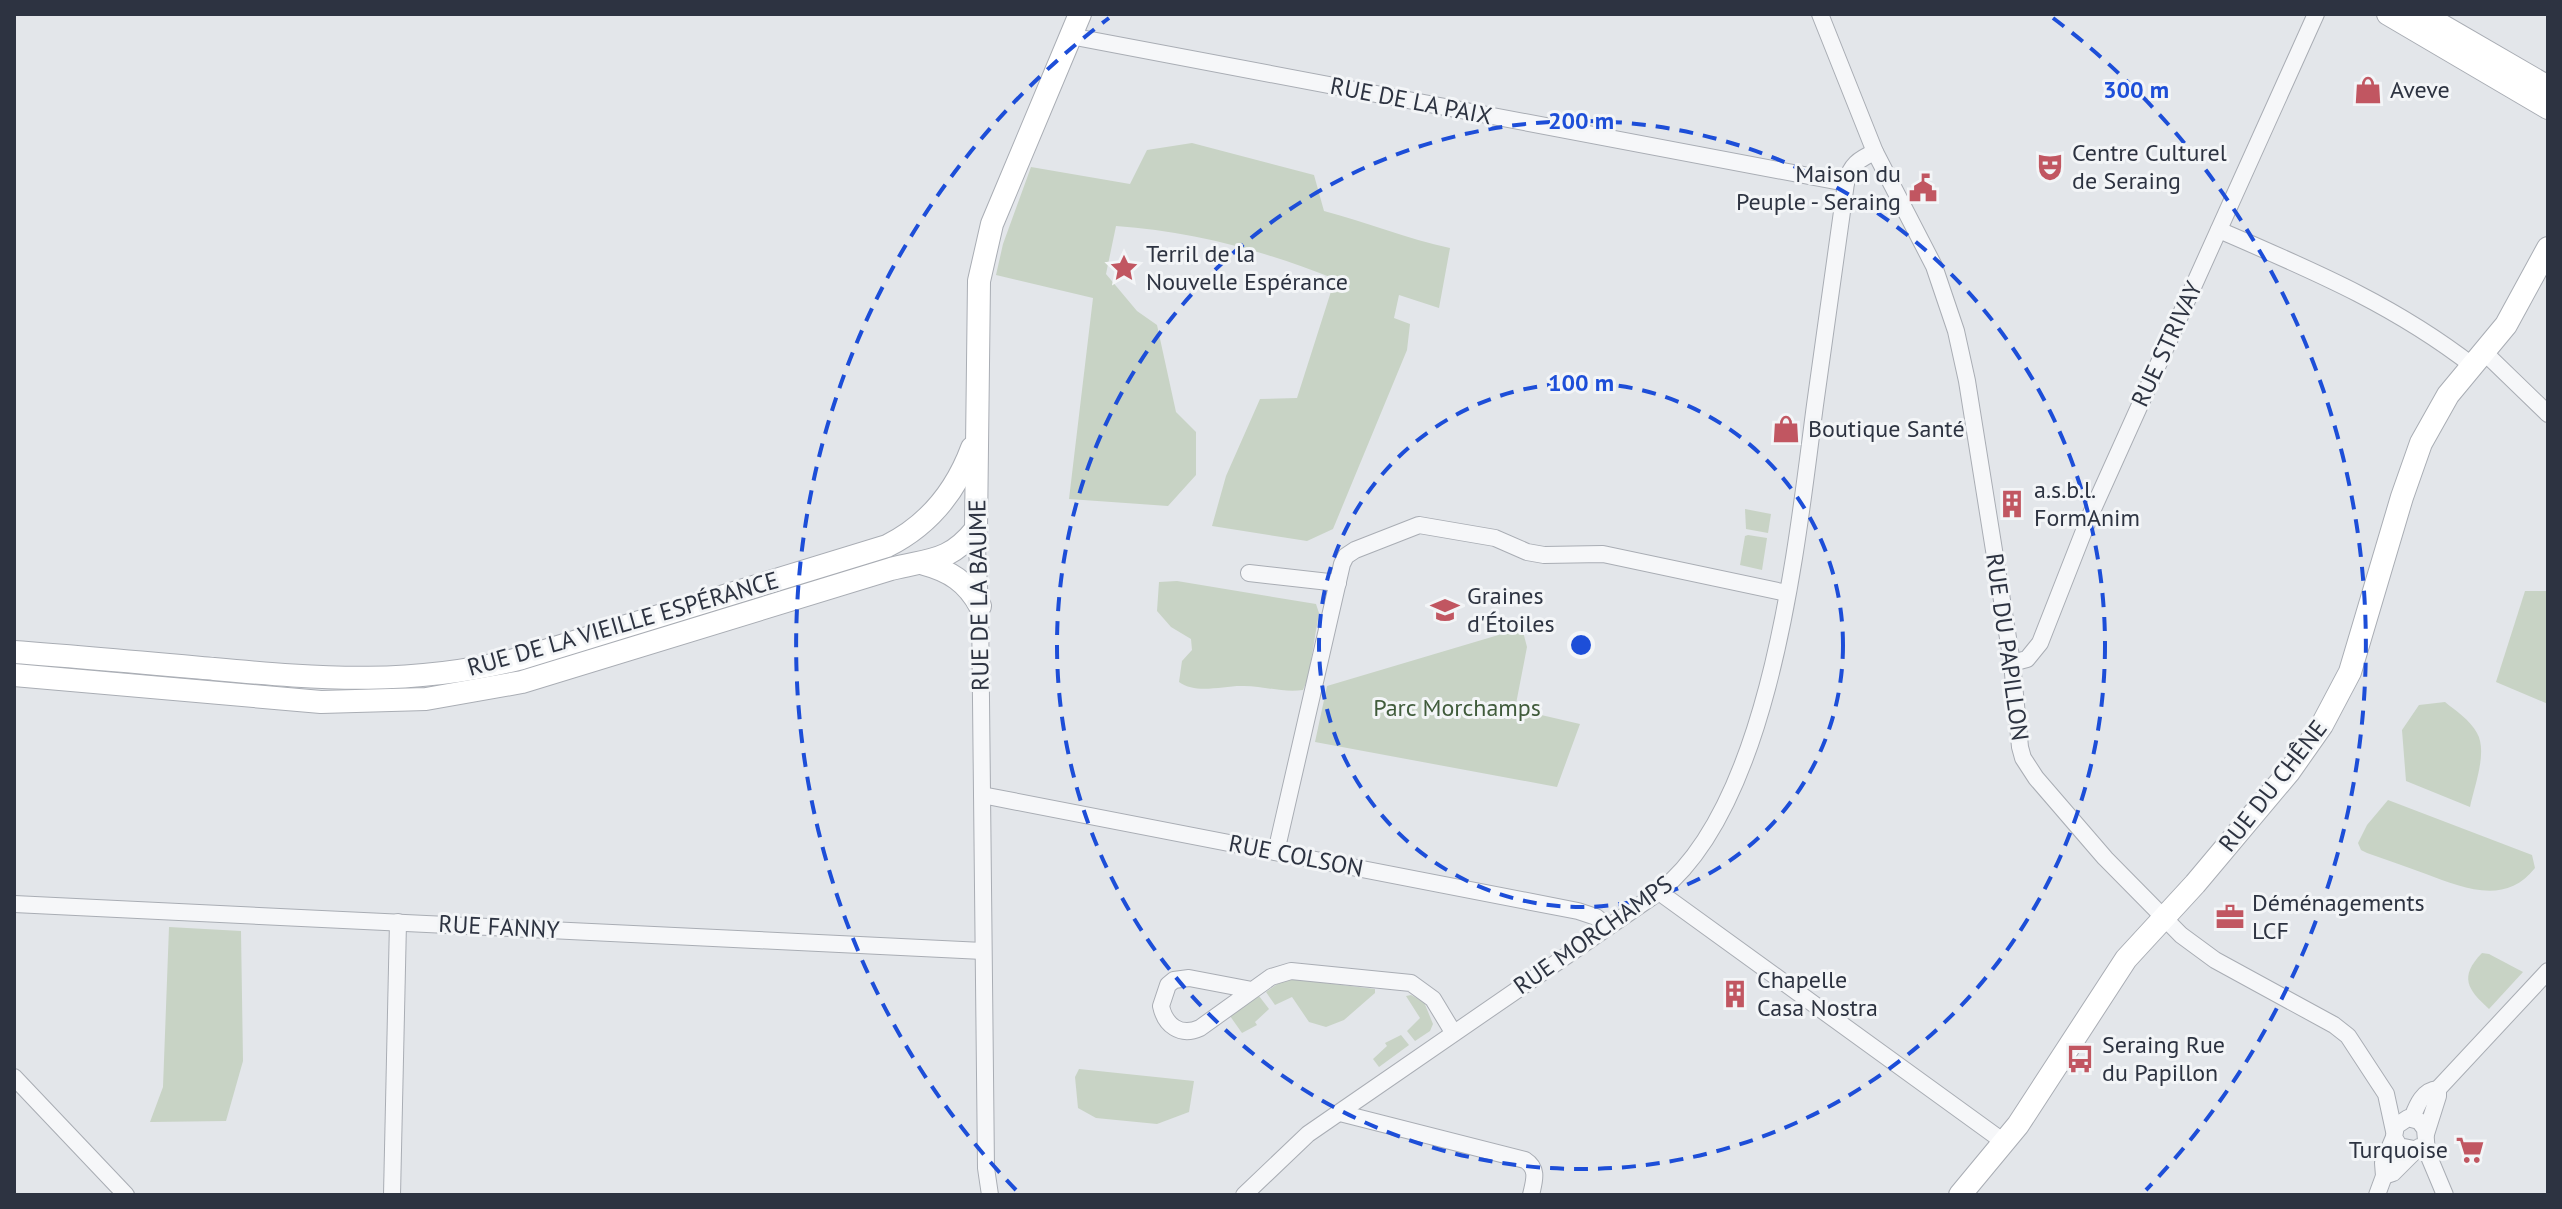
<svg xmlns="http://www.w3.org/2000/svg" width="2562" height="1209" font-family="'PT Sans',sans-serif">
<rect width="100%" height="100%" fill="#e3e6ea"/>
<g fill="#c8d3c5">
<path d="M1192,143L1314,175L1324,211C1367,222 1407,239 1450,248L1439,308L1399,295L1394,318L1410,324L1407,350L1333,529L1307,541L1212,526L1226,476L1260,399L1297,398L1335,279C1265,251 1192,231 1116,226L1106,274L1137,311L1157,325L1176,412L1196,432V475L1168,506L1069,499L1093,298L996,275L1003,244L1031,167L1130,184L1147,150Z"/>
<polygon points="1745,509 1771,514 1768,533 1746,529"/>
<polygon points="1748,535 1767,538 1762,570 1740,565 1745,536"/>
<path d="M1177,581L1316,604L1319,613L1308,678L1303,690C1283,693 1264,686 1244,686C1224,685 1197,695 1179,682L1182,661L1192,650L1191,639L1171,627L1157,611L1159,582Z"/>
<polygon points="2525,591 2548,591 2548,704 2496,682"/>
<polygon points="1522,628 1527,647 1515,709 1580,724 1557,787 1315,742 1327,686"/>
<path d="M2445,702C2456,711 2470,720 2477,733C2488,752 2474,787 2470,807L2406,781L2402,730L2419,705Z"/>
<path d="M2388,800L2532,855L2535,868C2505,906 2464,888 2426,874C2407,867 2387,860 2367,853L2361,850L2358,843L2367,825Z"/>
<polygon points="169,927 241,931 243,1061 226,1121 150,1122 163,1087"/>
<path d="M2482,953L2489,954L2523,972L2489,1009C2467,989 2459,977 2482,953Z"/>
<polygon points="1293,979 1375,989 1375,993 1344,1020 1326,1027 1309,1022 1292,997 1275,1005 1266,992 1280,982"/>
<polygon points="1411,995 1424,1002 1433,1024 1430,1031 1415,1041 1407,1031 1420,1018 1406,996"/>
<polygon points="1259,996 1269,1009 1255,1022 1257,1025 1242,1033 1230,1016"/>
<polygon points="1401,1035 1409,1045 1379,1067 1373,1059 1387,1046 1385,1043"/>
<polygon points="1079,1069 1194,1081 1189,1112 1157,1124 1096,1118 1078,1108 1075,1077"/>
</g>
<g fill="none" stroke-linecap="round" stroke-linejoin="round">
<defs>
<g id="street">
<polyline points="1820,14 1875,152 1934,266 1956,331 1967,381 2012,663 2020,747 2023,758 2036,778 2105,858 2181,935 2215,960 2334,1025 2348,1036 2386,1094 2394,1131"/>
<polyline points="1070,36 1846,183"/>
<path d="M2219,230C2311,270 2393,304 2473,366"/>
<polyline points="2485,353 2548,414"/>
<polyline points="976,529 980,606 986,1168 990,1195"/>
<polyline points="1249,573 1338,583"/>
<polyline points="2012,663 2027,659 2040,643 2089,518 2316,14"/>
<polyline points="982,795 1578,911 1596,917 1607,926"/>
<polyline points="1276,852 1342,564 1346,556 1355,550 1419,525 1495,538 1527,552 1544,555 1603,554 1787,593"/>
<polyline points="1659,892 2004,1142"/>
<polyline points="14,904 983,951"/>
<path d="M1252,990L1189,978L1174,980L1168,985L1161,1006C1165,1025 1180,1037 1200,1028L1271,977L1291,971L1411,983L1433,999L1453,1032"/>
<polyline points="14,1077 126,1195"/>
<path d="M1340,1113L1525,1160C1539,1169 1534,1181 1531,1195"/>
<path d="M2412,1118C2417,1105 2423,1090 2438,1089"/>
<polyline points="2426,1134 2438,1096 2438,1089 2548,971"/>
<polyline points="2414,1149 2399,1146 2394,1137 2396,1126 2408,1118 2419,1121 2425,1129 2427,1152 2445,1195"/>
<polyline points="2384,1176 2393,1173 2419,1147"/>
<polyline points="392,1195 398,922"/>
<path d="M1244,1195L1308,1134L1659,892C1772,803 1797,541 1815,405C1825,331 1835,257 1846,183C1850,165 1859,159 1875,152"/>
<polyline points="2377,1195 2384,1176 2383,1163 2394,1137"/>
</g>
<g id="secondary">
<polyline points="2388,14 2548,108"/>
<polyline points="2422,14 2548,87"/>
<path d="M924,564C950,571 967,582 980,606"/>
<path d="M14,652C81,657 147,663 214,669C323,679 414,686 522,658L887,546C929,525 956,491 972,448"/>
<path d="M14,675L321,702L426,699L522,682L891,569C929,559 949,563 976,529L979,281L992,224L1080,14"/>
<polyline points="1960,1195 2018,1125 2126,959 2195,884 2289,772 2322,725 2350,672 2402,497 2421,443 2448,395 2506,325 2548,248"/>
</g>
</defs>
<use href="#street" stroke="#a9adb4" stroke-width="18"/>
<use href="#secondary" stroke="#a9adb4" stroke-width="24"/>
<use href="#street" stroke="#f6f7f9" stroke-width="16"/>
<use href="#secondary" stroke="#fff" stroke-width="22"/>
</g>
<g fill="none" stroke="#1d4ed8" stroke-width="4" stroke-dasharray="14 10">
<circle cx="1581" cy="645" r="262"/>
<circle cx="1581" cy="645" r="524"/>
<path d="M1016 1190A785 785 0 0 1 1109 18M2053 18A785 785 0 0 1 2146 1190"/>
</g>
<defs>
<symbol id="shop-bare" viewBox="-9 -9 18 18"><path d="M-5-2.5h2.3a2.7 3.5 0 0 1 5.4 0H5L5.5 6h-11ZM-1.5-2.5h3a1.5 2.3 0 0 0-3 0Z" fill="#c15661" stroke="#f3f5f7" stroke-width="2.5" paint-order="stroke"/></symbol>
<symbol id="theatre-bare" viewBox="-9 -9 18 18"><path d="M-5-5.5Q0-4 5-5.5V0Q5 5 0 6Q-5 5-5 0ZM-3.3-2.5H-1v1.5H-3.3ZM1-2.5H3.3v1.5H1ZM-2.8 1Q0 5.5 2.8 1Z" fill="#c15661" stroke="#f3f5f7" stroke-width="2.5" paint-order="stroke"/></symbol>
<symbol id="civic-bare" viewBox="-9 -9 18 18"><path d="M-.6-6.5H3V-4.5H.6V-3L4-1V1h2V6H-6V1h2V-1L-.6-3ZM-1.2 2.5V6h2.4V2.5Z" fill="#c15661" stroke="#f3f5f7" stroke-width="2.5" paint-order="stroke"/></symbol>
<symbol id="sight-bare" viewBox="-9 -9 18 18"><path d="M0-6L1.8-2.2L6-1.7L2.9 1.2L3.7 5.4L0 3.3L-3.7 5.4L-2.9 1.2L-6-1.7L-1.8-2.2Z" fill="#c15661" stroke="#f3f5f7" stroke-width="2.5" paint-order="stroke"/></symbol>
<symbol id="building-bare" viewBox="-9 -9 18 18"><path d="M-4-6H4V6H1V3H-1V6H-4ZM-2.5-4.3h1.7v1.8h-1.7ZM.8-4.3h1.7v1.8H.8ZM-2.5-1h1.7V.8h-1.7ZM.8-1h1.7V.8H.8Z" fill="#c15661" stroke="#f3f5f7" stroke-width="2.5" paint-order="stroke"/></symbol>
<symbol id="school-bare" viewBox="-9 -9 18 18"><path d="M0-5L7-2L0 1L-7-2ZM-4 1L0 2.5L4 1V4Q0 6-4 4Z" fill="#c15661" stroke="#f3f5f7" stroke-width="2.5" paint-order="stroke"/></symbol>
<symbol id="office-bare" viewBox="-9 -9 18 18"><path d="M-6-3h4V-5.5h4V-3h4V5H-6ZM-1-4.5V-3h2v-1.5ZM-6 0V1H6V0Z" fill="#c15661" stroke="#f3f5f7" stroke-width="2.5" paint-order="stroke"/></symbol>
<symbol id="bus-bare" viewBox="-9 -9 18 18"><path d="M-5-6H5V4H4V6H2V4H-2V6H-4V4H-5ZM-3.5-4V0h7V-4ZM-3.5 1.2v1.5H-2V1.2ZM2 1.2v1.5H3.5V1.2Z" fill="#c15661" stroke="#f3f5f7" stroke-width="2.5" paint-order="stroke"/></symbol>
<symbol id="supermarket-bare" viewBox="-9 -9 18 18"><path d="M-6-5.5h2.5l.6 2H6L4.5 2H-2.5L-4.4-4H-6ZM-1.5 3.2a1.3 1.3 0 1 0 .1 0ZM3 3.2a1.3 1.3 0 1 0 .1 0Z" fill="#c15661" stroke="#f3f5f7" stroke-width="2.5" paint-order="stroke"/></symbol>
</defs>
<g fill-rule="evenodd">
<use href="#shop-bare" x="2348" y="70" width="40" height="40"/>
<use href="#theatre-bare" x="2030" y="147" width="40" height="40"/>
<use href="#civic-bare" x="1903" y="168" width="40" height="40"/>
<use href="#sight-bare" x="1104" y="248" width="40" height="40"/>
<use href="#shop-bare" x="1766" y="409" width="40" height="40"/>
<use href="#building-bare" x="1992" y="484" width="40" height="40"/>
<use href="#school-bare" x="1425" y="590" width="40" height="40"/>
<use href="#office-bare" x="2210" y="897" width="40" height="40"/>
<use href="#building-bare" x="1715" y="974" width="40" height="40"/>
<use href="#bus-bare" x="2060" y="1039" width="40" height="40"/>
<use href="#supermarket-bare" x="2450" y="1130" width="40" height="40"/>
</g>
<g text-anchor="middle" stroke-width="6" stroke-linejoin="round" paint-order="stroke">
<g font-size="24" fill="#2d3341" stroke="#f3f5f7" text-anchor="start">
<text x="2390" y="98">Aveve</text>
<text x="2072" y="161">Centre Culturel<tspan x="2072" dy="28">de Seraing</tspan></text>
<text x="1901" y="182" text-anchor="end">Maison du<tspan x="1901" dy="28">Peuple - Seraing</tspan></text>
<text x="1146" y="262">Terril de la<tspan x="1146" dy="28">Nouvelle Espérance</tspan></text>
<text x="1808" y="437">Boutique Santé</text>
<text x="2034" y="498">a.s.b.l.<tspan x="2034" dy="28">FormAnim</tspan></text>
<text x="1467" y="604">Graines<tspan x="1467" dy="28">d'Étoiles</tspan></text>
<text x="2252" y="911">Déménagements<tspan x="2252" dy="28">LCF</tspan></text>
<text x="1757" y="988">Chapelle<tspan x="1757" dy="28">Casa Nostra</tspan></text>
<text x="2102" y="1053">Seraing Rue<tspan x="2102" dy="28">du Papillon</tspan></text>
<text x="2448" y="1158" text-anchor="end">Turquoise</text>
</g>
<g font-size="24" fill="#2d3341" stroke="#f3f5f7">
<text transform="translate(1411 101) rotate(11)" y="8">RUE DE LA PAIX</text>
<text transform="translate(2167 344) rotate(-65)" y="8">RUE STRIVAY</text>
<text transform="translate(979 595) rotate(-91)" y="8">RUE DE LA BAUME</text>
<text transform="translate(623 624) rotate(-16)" y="8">RUE DE LA VIEILLE ESPÉRANCE</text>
<text transform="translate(2007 647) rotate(82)" y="8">RUE DU PAPILLON</text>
<text transform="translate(2273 786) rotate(-52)" y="8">RUE DU CHÊNE</text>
<text transform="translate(1296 856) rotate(11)" y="8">RUE COLSON</text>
<text transform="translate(499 927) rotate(3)" y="8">RUE FANNY</text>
<text transform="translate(1593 935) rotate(-35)" y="8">RUE MORCHAMPS</text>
</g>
<g font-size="24" fill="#405b3b" stroke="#f3f5f7">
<text x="1457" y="716">Parc Morchamps</text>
</g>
</g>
<circle cx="1581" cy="645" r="12" fill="#1d4ed8" stroke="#f3f5f7" stroke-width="4"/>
<g font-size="24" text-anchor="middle" font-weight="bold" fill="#1d4ed8" stroke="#f3f5f7" stroke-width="6" stroke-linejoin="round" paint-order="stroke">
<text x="2136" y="98">300 m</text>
<text x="1581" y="129">200 m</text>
<text x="1581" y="391">100 m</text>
</g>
<rect width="2562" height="1209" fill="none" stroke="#2d3341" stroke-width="32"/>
</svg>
